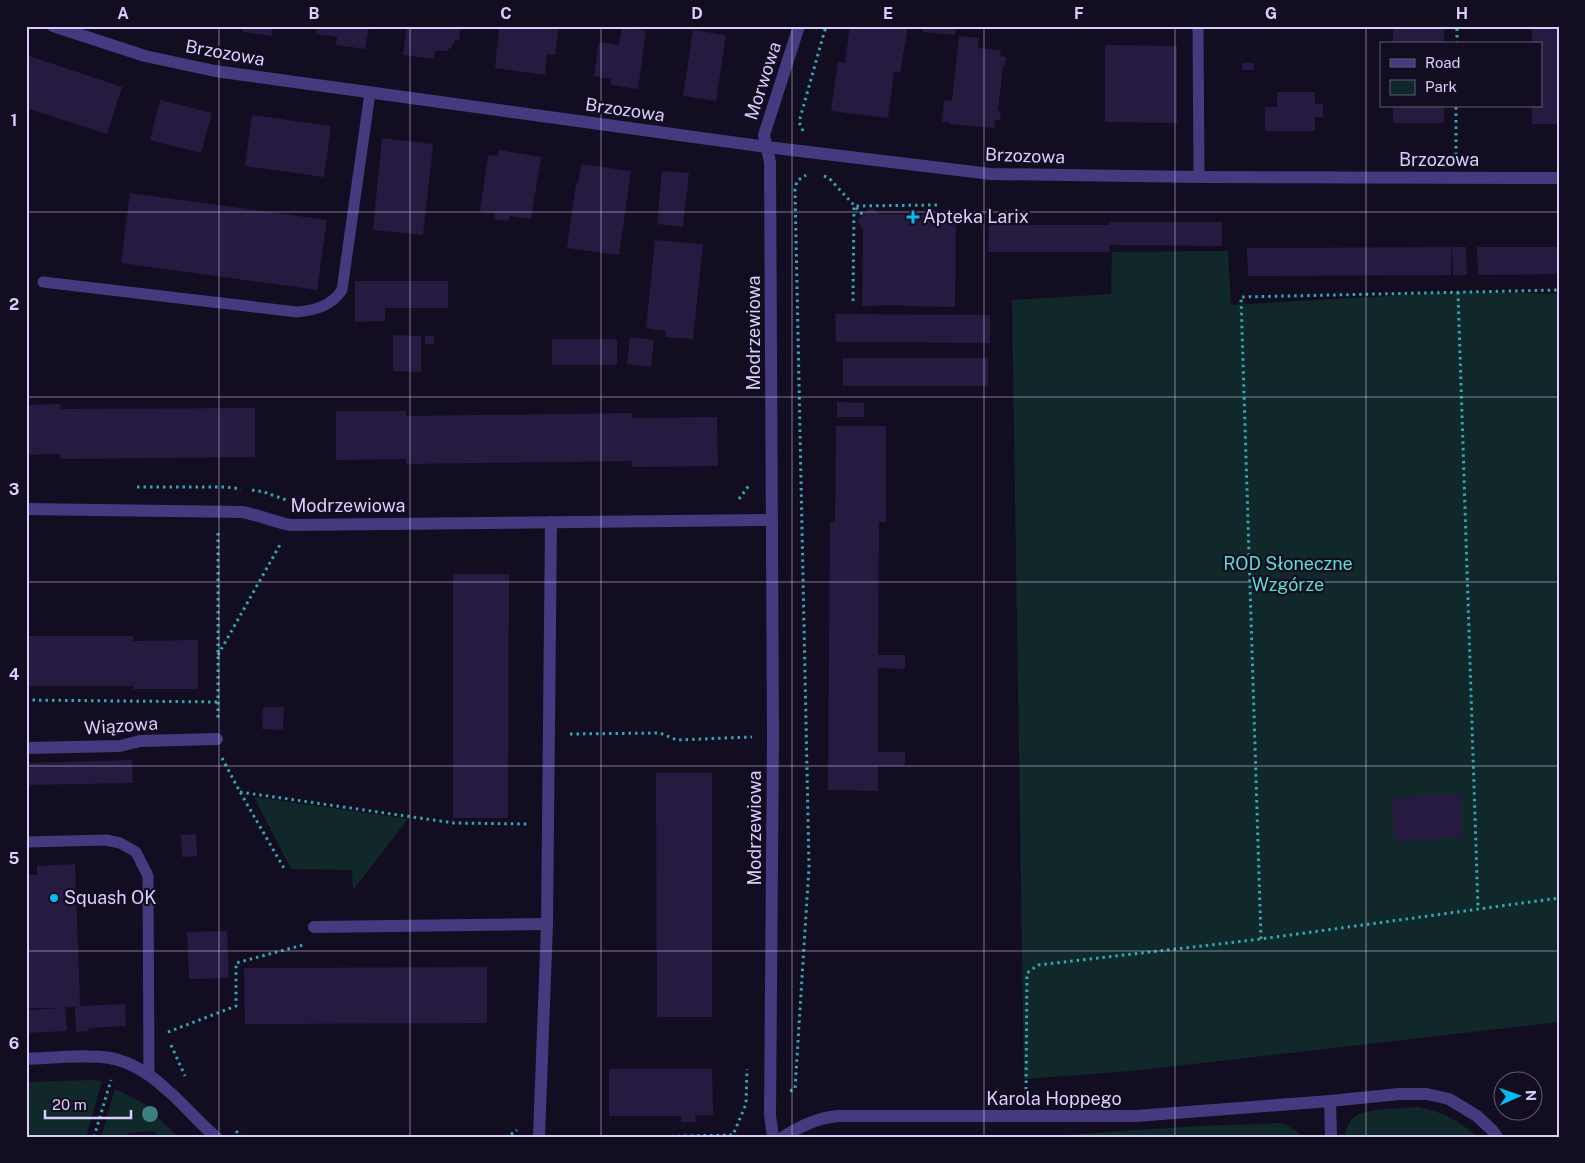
<svg xmlns="http://www.w3.org/2000/svg" width="1585" height="1163" font-family="'Public Sans',sans-serif">
<rect width="100%" height="100%" fill="#130d21"/>
<g fill="#11282b">
<polygon points="1228,251 1231,305 1458,292 1559,294 1559,1022 1132,1071 1024,1079 1012,300 1111,294 1112,252"/>
<polygon points="254,797 408,819 353,890 352,870 291,869"/>
<polygon points="94,1080 102,1081 86,1137 26,1137 26,1082"/>
<polygon points="115,1089 143,1103 178,1137 162,1137 152,1131 129,1133 122,1137 101,1137"/>
<path d="M1419,1107C1445,1113 1458,1120 1478,1137H1344C1346,1130 1348,1124 1352,1119C1363,1107 1403,1109 1419,1107Z"/>
<polygon points="1283,1123 1299,1133 1300,1137 1034,1137 1198,1126"/>
</g>
<g fill="#271a41">
<polygon points="243,26 273,26 272,36 243,32"/>
<polygon points="317,26 369,26 365,49 336,45 337,37 316,34"/>
<polygon points="407,26 461,26 459,41 455,40 452,46 447,51 435,51 434,59 403,55"/>
<polygon points="489,26 559,26 555,55 547,54 545,75 495,68 499,29 489,28"/>
<polygon points="850,26 908,26 900,73 894,71 888,118 831,111 838,62 845,63"/>
<polygon points="923,26 956,26 955,35 923,32"/>
<rect x="1393" y="26" width="51" height="18"/>
<polygon points="1532,26 1559,26 1559,124 1532,124 1532,106 1541,106 1541,44 1532,44"/>
<polygon points="622,27 646,31 638,89 611,85 611,79 594,76 599,42 619,45"/>
<polygon points="693,30 726,35 716,101 683,96"/>
<polygon points="959,36 979,38 978,48 1001,50 1000,56 1006,57 1005,67 1003,66 998,111 1001,111 1000,120 995,120 994,128 950,124 949,122 942,122 944,100 952,101"/>
<polygon points="1105,45 1177,46 1177,123 1105,122"/>
<polygon points="26,55 122,87 107,134 26,108"/>
<rect x="1242" y="63" width="12" height="7"/>
<polygon points="1277,92 1315,92 1315,104 1323,104 1323,117 1315,117 1315,131 1265,131 1265,107 1277,107"/>
<polygon points="160,100 212,113 201,153 150,140"/>
<rect x="1393" y="106" width="51" height="17"/>
<polygon points="252,115 331,126 324,177 245,166"/>
<polygon points="382,138 433,144 423,235 373,230"/>
<polygon points="499,150 541,157 531,219 509,216 509,221 494,219 495,214 480,211 488,155 498,156"/>
<polygon points="581,164 631,171 619,255 567,248 576,184 578,183"/>
<polygon points="662,171 689,173 683,227 657,224"/>
<polygon points="130,193 327,220 317,290 121,263"/>
<polygon points="869,208 871,210 872,208 878,214 956,214 955,307 904,306 904,305 862,306 863,229 857,221"/>
<polygon points="1109,222 1222,222 1222,246 1109,245 1110,252 988,252 989,225 1109,225"/>
<polygon points="655,240 703,244 693,339 665,337 666,331 646,328"/>
<polygon points="1451,247 1451,275 1248,276 1247,248"/>
<polygon points="1452,247 1466,247 1467,275 1453,275"/>
<polygon points="1477,247 1559,247 1559,274 1478,275"/>
<polygon points="355,281 448,281 448,308 385,308 385,321 355,322"/>
<polygon points="835,314 990,315 990,343 836,342"/>
<polygon points="393,335 421,336 421,372 393,371"/>
<rect x="425" y="336" width="9" height="8"/>
<polygon points="630,337 654,340 651,367 627,364"/>
<rect x="552" y="339" width="65" height="26"/>
<rect x="843" y="358" width="145" height="28"/>
<polygon points="837,402 864,403 864,417 837,417"/>
<polygon points="60,404 61,409 255,408 255,457 60,459 60,454 26,455 26,405"/>
<polygon points="336,411 406,411 406,416 632,413 632,418 717,417 718,466 632,467 632,461 406,464 406,459 336,460"/>
<polygon points="836,426 886,426 886,522 879,522 878,655 905,655 905,669 878,668 878,752 905,752 905,766 878,766 878,791 828,790 830,522 835,522"/>
<polygon points="453,574 509,574 508,818 453,818"/>
<polygon points="26,636 133,636 133,641 198,640 198,689 133,689 134,686 27,686"/>
<polygon points="263,707 284,707 283,730 262,729"/>
<polygon points="132,760 133,783 26,785 26,763"/>
<polygon points="656,773 712,773 712,1017 657,1017"/>
<polygon points="1460,793 1463,837 1395,842 1392,798"/>
<polygon points="196,834 197,856 182,857 181,835"/>
<polygon points="75,864 80,1006 125,1004 126,1026 88,1028 89,1031 76,1032 75,1007 65,1007 67,1031 26,1033 26,1010 63,1008 26,1008 26,875 37,875 37,866"/>
<polygon points="227,931 229,978 189,979 187,932"/>
<polygon points="487,967 487,1023 245,1024 244,968"/>
<polygon points="609,1069 712,1069 713,1115 695,1115 696,1122 681,1122 681,1116 609,1116"/>
</g>
<g fill="none" stroke-linecap="round" stroke-linejoin="round">
<g stroke="#30a7b1" stroke-width="3" stroke-dasharray="2.5 4" stroke-linecap="butt">
<polyline points="1457,44 1457,26"/>
<polyline points="803,131 799,122 826,26"/>
<polyline points="1456,155 1456,106"/>
<polyline points="824,176 829,178 863,215"/>
<polyline points="1458,292 1478,909"/>
<polyline points="853,301 854,206 938,205"/>
<polyline points="137,487 227,487 241,489"/>
<polyline points="252,490 264,492 289,501"/>
<polyline points="739,499 750,484"/>
<polyline points="218,533 218,719"/>
<polyline points="218,655 281,543"/>
<polyline points="26,700 218,702"/>
<polyline points="570,734 660,733 677,740 752,737"/>
<polyline points="222,758 240,792 285,870"/>
<polyline points="240,792 454,823 527,824"/>
<polyline points="1261,939 1241,297 1559,290"/>
<polyline points="168,1032 236,1006 236,963 303,945"/>
<polyline points="171,1045 185,1076"/>
<polyline points="790,1091 795,1089 809,867 795,189 797,181 806,175"/>
<polyline points="1026,1096 1027,973 1038,965 1261,939 1559,898"/>
<polyline points="236,1131 242,1137"/>
<polyline points="94,1137 111,1080"/>
<polyline points="505,1137 515,1132 517,1130"/>
<polyline points="645,1137 733,1135 746,1104 747,1069"/>
</g>
<g stroke="#45397f" stroke-width="11">
<polyline points="1198,26 1199,177"/>
<path d="M43,282L297,312C316,310 331,306 342,290L370,93"/>
<polyline points="26,842 106,840 120,843 136,852 148,876 149,1075"/>
</g>
<g stroke="#45397f" stroke-width="12">
<polyline points="53,26 145,56 215,71 767,147 991,174 1199,177 1559,178"/>
<path d="M26,509L242,512C259,515 274,522 291,525L772,520"/>
<polyline points="26,748 120,746 140,741 217,739"/>
<polyline points="314,927 547,924"/>
<path d="M26,1059C53,1058 84,1054 110,1058C131,1062 151,1075 166,1089C184,1104 198,1122 216,1137"/>
<polyline points="1330,1101 1331,1137"/>
<polyline points="539,1137 547,924 551,522"/>
<polyline points="773,1137 770,1115 773,736 770,162 764,135 799,26"/>
<path d="M783,1137C801,1126 817,1118 838,1116H1136L1330,1101L1399,1094H1427L1449,1099L1477,1116L1492,1130L1497,1137"/>
</g>
</g>
<circle fill="#3b7f80" cx="150" cy="1114" r="8"/>
<path fill="none" stroke="#dacefe" stroke-width="1" stroke-opacity="0.55" d="M219,26V1137M410,26V1137M601,26V1137M792,26V1137M984,26V1137M1175,26V1137M1366,26V1137M26,212H1559M26,397H1559M26,582H1559M26,766H1559M26,951H1559"/>
<g fill="#04bcf4" stroke="#130d21" stroke-width="2">
<path d="M910.5 209.5h5v5h5v5h-5v5h-5v-5h-5v-5h5z"/>
<circle cx="54" cy="898" r="5"/>
</g>
<g text-anchor="middle" stroke-width="4.5" stroke-linejoin="round" paint-order="stroke">
<g font-size="18" fill="#dacefe" stroke="#130d21">
<text transform="translate(225 53) rotate(10)" y="6">Brzozowa</text>
<text transform="translate(763 81) rotate(-72)" y="6">Morwowa</text>
<text transform="translate(625 110) rotate(8)" y="6">Brzozowa</text>
<text transform="translate(1025 156) rotate(2)" y="6">Brzozowa</text>
<text x="1439" y="166">Brzozowa</text>
<text transform="translate(754 333) rotate(-90)" y="6">Modrzewiowa</text>
<text x="348" y="512">Modrzewiowa</text>
<text transform="translate(121 726) rotate(-4)" y="6">Wiązowa</text>
<text transform="translate(755 828) rotate(-90)" y="6">Modrzewiowa</text>
<text x="1054" y="1105">Karola Hoppego</text>
</g>
<g font-size="18" fill="#dacefe" stroke="#130d21" text-anchor="start">
<text x="923" y="223">Apteka Larix</text>
<text x="64" y="904">Squash OK</text>
</g>
<g font-size="18" fill="#5cddce" stroke="#130d21">
<text x="1288" y="570">ROD Słoneczne<tspan x="1288" dy="21">Wzgórze</tspan></text>
</g>
</g>
<rect width="1585" height="1163" fill="none" stroke="#130d21" stroke-width="55"/>
<rect x="1380" y="42" width="162" height="65" fill="#130d21" stroke="#635a79"/>
<rect x="1390" y="59" width="25" height="8" fill="#45397f" stroke="#635a79"/>
<text x="1425" y="68" font-size="15" fill="#dacefe">Road</text>
<rect x="1390" y="80" width="25" height="15" fill="#11282b" stroke="#635a79"/>
<text x="1425" y="92" font-size="15" fill="#dacefe">Park</text>
<g transform="translate(1518 1096) rotate(88)"><circle r="24" fill="#130d21" stroke="#635a79"/>
<path d="M0-4L9 19L0 12L-9 19Z" fill="#04bcf4"/>
<text y="-8" font-size="14" font-weight="bold" text-anchor="middle" fill="#dacefe">N</text>
</g>
<path d="M45 1110v8h86v-8" fill="none" stroke="#dacefe" stroke-width="2.5"/>
<text x="52" y="1110" font-size="15" fill="#dacefe" stroke="#130d21" stroke-width="4" paint-order="stroke">20 m</text>
<rect x="28" y="28" width="1530" height="1108" fill="none" stroke="#dacefe" stroke-width="2"/>
<g font-size="16" text-anchor="middle" font-weight="bold" fill="#dacefe">
<text x="123" y="19">A</text>
<text x="314" y="19">B</text>
<text x="506" y="19">C</text>
<text x="697" y="19">D</text>
<text x="888" y="19">E</text>
<text x="1079" y="19">F</text>
<text x="1271" y="19">G</text>
<text x="1462" y="19">H</text>
<text x="14" y="126">1</text>
<text x="14" y="310">2</text>
<text x="14" y="495">3</text>
<text x="14" y="680">4</text>
<text x="14" y="864">5</text>
<text x="14" y="1049">6</text>
</g>
</svg>
